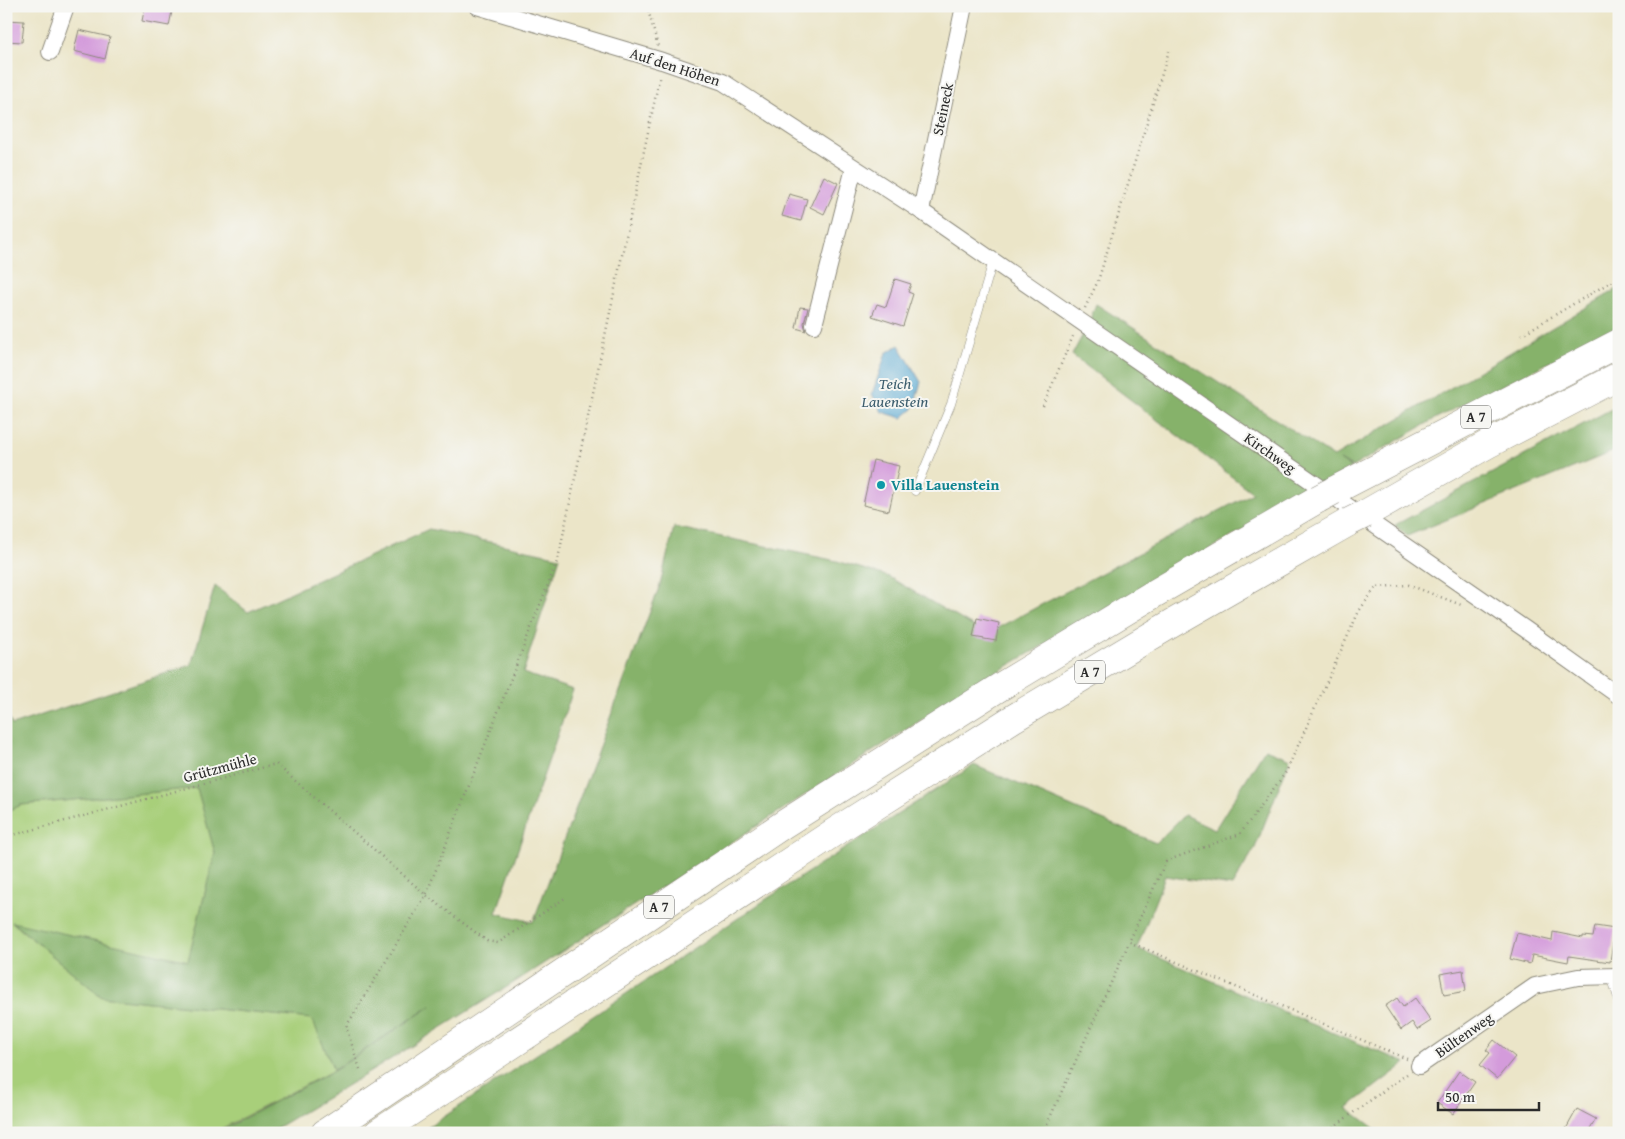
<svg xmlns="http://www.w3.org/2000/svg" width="1625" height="1139" font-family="'Gentium Book Plus',serif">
<rect width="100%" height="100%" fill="#f6f6f2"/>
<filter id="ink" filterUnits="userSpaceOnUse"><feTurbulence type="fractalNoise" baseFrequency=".02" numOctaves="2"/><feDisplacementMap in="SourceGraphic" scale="10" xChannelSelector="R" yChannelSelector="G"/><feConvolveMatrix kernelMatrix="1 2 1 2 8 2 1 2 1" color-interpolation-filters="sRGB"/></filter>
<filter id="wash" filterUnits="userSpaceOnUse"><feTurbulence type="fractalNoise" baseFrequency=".0096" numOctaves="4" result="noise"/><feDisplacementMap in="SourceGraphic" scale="20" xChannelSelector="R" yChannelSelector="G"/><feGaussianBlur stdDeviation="1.12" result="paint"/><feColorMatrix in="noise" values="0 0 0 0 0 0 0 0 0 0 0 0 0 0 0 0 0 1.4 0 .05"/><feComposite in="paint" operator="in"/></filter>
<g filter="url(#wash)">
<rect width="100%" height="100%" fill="#ebe5c8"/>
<polygon fill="#a8cf7a" stroke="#6a7d52" points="197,788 215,853 188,961 13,923 102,997 312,1019 334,1070 213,1133 6,1133 6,812 21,805"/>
<g fill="#86b26a" stroke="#586e4a">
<polygon points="1619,288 1619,328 1438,417 1352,467 1340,460 1351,468 985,679 507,987 370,1072 268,1133 216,1133 335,1070 431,1006 334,1070 312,1019 102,997 12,922 188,961 215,853 197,788 21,805 6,812 6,711 12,725 191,665 215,586 248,612 429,529 560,557 523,673 573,690 496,913 533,922 660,585 674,527 837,561 889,577 986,634 1253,493 1072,355 1088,325 1096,304 1334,457"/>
<polygon points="1619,405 1619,449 1407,536 1395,525"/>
<polygon points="1265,749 1290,759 1255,848 1232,886 1165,876 1137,948 1307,1022 1406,1063 1347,1108 1381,1133 420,1133 765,900 974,765 1156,843 1184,815 1215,829"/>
</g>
<polygon fill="#56a7d1" stroke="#40697e" points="899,345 921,382 913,409 902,418 882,412 872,394 886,353"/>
<g id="blocks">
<g fill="#d49bdb">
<polygon points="145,6 173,6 169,26 142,21"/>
<polygon points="6,20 24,21 22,42 6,41"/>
<polygon points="79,30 110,37 105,59 74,51"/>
<polygon points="824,176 838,183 824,214 810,207"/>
<polygon points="789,194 807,199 801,221 782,216"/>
<polygon points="895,279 911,284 908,292 913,294 903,326 872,316 877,304 886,307"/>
<polygon points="800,307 808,308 804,323 806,331 796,328"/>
<polygon points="873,460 899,466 889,511 863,505"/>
<polygon points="977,618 999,623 996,641 973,637"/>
<polygon points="1595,926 1615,929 1610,962 1569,956 1568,962 1532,955 1530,964 1510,959 1517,933 1552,941 1553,932 1583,938 1583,936 1593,937"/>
<polygon points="1463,970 1466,991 1444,995 1440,974"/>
<polygon points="1397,998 1403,1007 1415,998 1431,1021 1417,1030 1412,1022 1401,1030 1385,1006"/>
<polygon points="1494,1040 1515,1057 1497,1079 1480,1065 1490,1053 1486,1050"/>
<polygon points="1459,1071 1475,1082 1453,1114 1437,1103"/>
<polygon points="1577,1109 1596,1119 1588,1133 1572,1133 1566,1129"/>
</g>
</g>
</g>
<g filter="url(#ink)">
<use href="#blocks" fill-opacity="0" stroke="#8b887a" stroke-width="1"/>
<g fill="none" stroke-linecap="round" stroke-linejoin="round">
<defs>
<g id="lane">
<polyline points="915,491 951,404 993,261"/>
<polyline points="1611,976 1619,1001"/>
</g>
<g id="street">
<polyline points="477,6 662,61 723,82 921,211 1525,629 1619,696"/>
<polyline points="50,52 66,6"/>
<polyline points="921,211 964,6"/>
<polyline points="814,325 854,168"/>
<polyline points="1419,1066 1535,986 1578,977 1619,976"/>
</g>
<g id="highway">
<polyline points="1333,491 1619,343"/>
<polyline points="1365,514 1488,444 1619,376"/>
<polyline points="325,1133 784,824 995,690 1152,595 1318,499"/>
<polyline points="378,1133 836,831 1014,718 1171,624 1349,522"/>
</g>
</defs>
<use href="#lane" stroke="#8b887a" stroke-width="9"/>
<use href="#street" stroke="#8b887a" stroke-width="18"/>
<use href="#highway" stroke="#8b887a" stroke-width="29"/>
<g stroke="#8b887a" stroke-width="2.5" stroke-dasharray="1 4" stroke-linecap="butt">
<polyline points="647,6 658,46"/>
<polyline points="1085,308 1098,281 1169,51"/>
<polyline points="1521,335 1619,277"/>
<polyline points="1043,406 1074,334"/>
<polyline points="6,837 276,764 426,895 487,941 498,943 565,898"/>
<polyline points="1407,1059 1129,942 1166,861 1240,834 1286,772 1359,611 1376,587 1409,585 1464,606"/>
<polyline points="360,1069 346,1027 426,895 558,559 660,75"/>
<polyline points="1043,1133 1129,943"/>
<polyline points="1325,1133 1407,1074"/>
</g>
<use href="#lane" stroke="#fff" stroke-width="8"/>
<use href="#street" stroke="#fff" stroke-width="16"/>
<use href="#highway" stroke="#fff" stroke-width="28"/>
<defs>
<g id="highway-bridge">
<polyline points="1318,499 1333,491"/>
<polyline points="1349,522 1365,514"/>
</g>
</defs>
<use href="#highway-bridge" stroke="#8b887a" stroke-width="29" stroke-linecap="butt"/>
<use href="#highway-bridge" stroke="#fff" stroke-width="28"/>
</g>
</g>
<circle fill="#0f9aa8" stroke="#f6f6f2" stroke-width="2" cx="881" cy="485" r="5"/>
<g text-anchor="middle" stroke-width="4" stroke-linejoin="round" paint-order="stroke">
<g fill="#f6f6f2" stroke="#686867" stroke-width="1">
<rect x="1461" y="405.5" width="30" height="23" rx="4"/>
<rect x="1075" y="660.5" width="30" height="23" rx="4"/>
<rect x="644" y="895.5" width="30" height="23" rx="4"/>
</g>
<g font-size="14" font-weight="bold" fill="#2b2b2b">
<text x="1476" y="422">A 7</text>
<text x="1090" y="677">A 7</text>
<text x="659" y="912">A 7</text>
</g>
<g font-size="15" fill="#2b2b2b" stroke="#f6f6f2">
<text transform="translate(675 67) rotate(18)" y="5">Auf den Höhen</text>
<text transform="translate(943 109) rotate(-78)" y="5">Steineck</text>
<text transform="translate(1270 453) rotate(35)" y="5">Kirchweg</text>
<text transform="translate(220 768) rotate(-15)" y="5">Grützmühle</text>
<text transform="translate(1464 1035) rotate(-35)" y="5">Bültenweg</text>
</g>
<g font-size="15" font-weight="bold" fill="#0d838f" stroke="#f6f6f2" text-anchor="start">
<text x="891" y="490">Villa Lauenstein</text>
</g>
<g font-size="16" font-style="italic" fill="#3c5d6d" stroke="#f6f6f2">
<text x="895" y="389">Teich<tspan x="895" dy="18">Lauenstein</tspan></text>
</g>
</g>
<rect width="1625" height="1139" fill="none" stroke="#f6f6f2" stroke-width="25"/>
<path d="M1438 1102v8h101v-8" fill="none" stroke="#2b2b2b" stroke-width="2.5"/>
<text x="1445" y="1102" font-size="15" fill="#2b2b2b" stroke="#f6f6f2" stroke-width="4" paint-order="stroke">50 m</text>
</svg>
